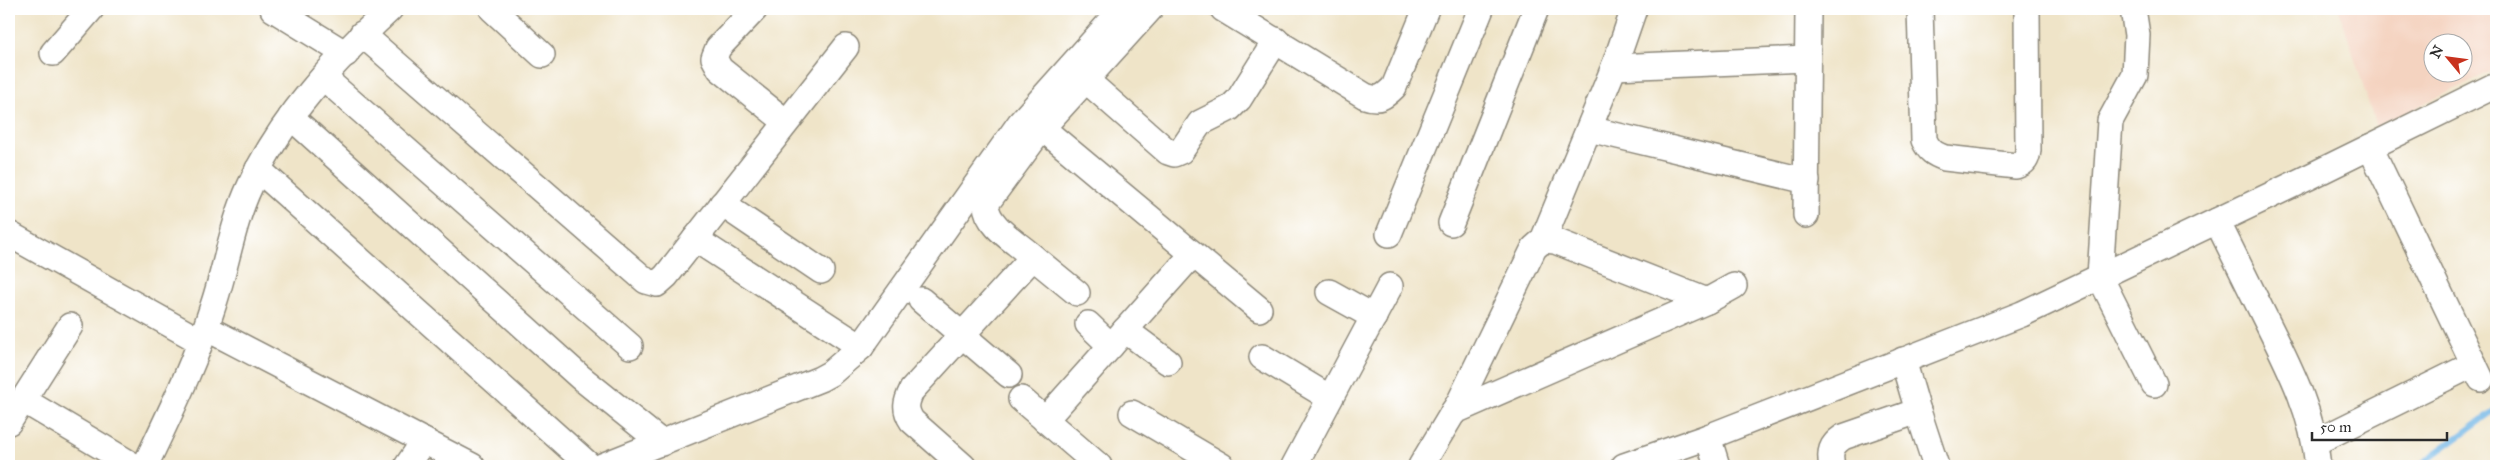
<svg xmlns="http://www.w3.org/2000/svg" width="2505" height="475" font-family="'IM FELL Great Primer',serif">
<rect width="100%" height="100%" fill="#fff"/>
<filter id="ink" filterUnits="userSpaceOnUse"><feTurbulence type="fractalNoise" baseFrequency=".02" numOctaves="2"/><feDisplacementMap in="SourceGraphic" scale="10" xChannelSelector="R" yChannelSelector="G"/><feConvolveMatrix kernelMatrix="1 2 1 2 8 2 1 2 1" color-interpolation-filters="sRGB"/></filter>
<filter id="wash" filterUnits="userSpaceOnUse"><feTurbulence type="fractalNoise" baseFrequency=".0096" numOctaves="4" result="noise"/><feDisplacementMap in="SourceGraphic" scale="20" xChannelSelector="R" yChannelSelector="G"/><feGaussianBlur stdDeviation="1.12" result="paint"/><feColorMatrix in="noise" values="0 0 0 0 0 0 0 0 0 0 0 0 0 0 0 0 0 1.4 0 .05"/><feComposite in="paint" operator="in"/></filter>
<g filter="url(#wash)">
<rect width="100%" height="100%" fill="#efe4c8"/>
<path fill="#f4d3c0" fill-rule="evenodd" d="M2339,9H2496V69L2376,127ZM2432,42H2462V72H2432Z"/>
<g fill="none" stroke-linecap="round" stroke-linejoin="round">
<polyline stroke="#6db4e4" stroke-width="5.5" points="2418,466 2496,409"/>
</g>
</g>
<g filter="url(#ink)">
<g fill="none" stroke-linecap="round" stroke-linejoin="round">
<defs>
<g id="minor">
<polyline points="273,9 346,54"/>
<polyline points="492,9 542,55"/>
<polyline points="755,9 718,48 714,58 720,69 786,122"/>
<polyline points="1150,9 1042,128 1259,309"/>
<path d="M1223,9L1365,96C1379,101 1384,97 1394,87L1426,9"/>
<path d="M1920,9L1924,140C1929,151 1934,154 1945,158L2016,166C2025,163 2027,159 2028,150L2027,9"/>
<polyline points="2133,9 2137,35 2135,75 2110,121 2100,277 2154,384"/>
<polyline points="362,34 646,281 657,284 666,276 846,47"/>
<polyline points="53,53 91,9"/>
<polyline points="1614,67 1807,59"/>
<polyline points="323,77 630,346"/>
<polyline points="1087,81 1168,152 1174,154 1181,151 1200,123 1230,108 1239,99 1276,40"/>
<polyline points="291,117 580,377 662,443"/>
<polyline points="1589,129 1807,181"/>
<polyline points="2370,147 2481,379"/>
<polyline points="258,169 590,466"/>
<polyline points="722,204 821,271"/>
<polyline points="1806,215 1808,9"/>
<path d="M2217,221C2234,255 2251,289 2268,324C2291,370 2313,414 2318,466"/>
<polyline points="1451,223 1536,9"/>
<polyline points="9,234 200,341"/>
<polyline points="1389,234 1481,9"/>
<polyline points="695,239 861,347"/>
<polyline points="1543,240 1614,67 1634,9"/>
<polyline points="1033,257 1077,293"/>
<polyline points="1329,292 1374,317"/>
<polyline points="921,300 1009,375"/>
<polyline points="1088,324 1111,346"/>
<polyline points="206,328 472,466"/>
<polyline points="1125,330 1168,362"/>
<polyline points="1262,357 1330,398"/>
<polyline points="1021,399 1099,466"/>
<polyline points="23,400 134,466"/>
<polyline points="1918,411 1936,466"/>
<polyline points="1453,412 1707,301 1734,286"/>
<polyline points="1132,413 1222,466"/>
<polyline points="1045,420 1193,254"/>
<polyline points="9,422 70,326"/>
<polyline points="1708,437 1717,466"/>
<polyline points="2316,442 2474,364"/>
<path d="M145,466C169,415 195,363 212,309C226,269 232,224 250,186C281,118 335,60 390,9"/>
<polyline points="407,466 424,441"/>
<polyline points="602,466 820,379 831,373 861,347 1020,123 1122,9"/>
<path d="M963,466L912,421C904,409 906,402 912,390L1033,257C1018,243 986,226 986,204L1042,128"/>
<polyline points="1294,466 1390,286"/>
<polyline points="1421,466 1460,401 1534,248 1543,240 1555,241 1707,301"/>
<polyline points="1624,466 1708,437 2022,314 2311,176 2496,85"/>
<path d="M1832,466C1829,452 1831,445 1843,437L1918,411L1903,360"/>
</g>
</defs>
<use href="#minor" stroke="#8d887a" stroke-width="28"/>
<use href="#minor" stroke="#fff" stroke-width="25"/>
</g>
</g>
<rect width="2505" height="475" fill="none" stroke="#fff" stroke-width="30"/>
<g transform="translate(2448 58) rotate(299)"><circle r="24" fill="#ffffff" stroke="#aaaaaa"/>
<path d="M0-4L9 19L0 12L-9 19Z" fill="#c8321e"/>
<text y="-8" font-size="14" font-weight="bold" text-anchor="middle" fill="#2b2b2b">N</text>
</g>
<path d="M2312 432v8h135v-8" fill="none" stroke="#2b2b2b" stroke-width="2.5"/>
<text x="2320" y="432" font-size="15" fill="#2b2b2b" stroke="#ffffff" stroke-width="4" paint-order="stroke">50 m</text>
</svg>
